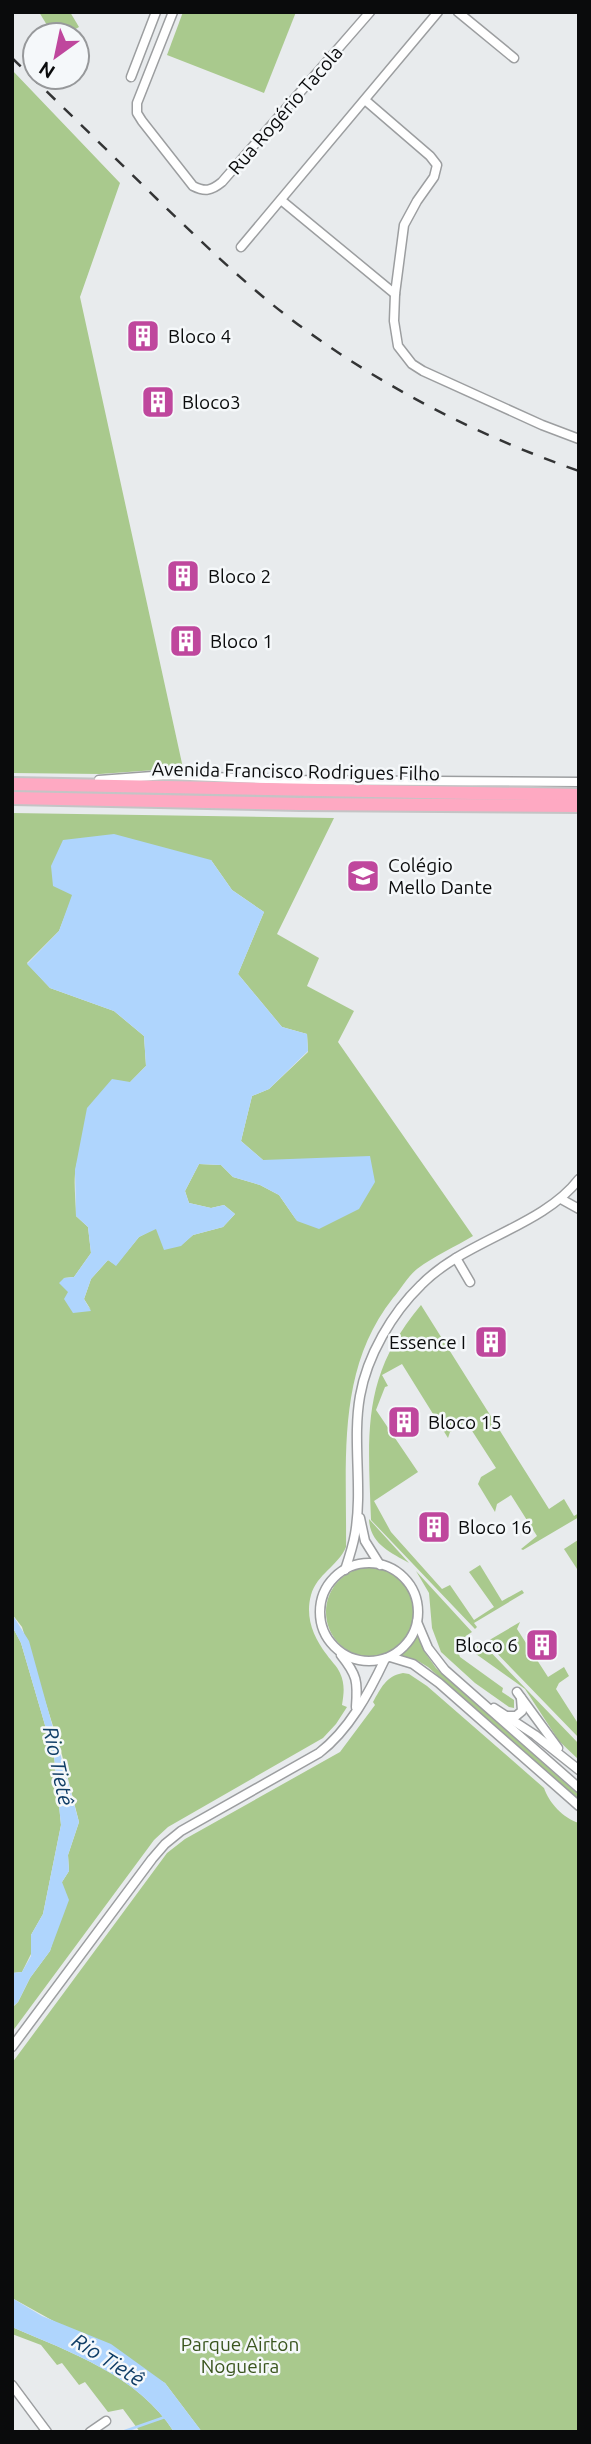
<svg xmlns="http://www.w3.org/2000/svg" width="591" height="2444" font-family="Ubuntu,sans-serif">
<rect width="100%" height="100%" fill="#e8ebed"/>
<g fill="#a9c98d" fill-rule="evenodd">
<polygon points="39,12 70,12 79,27 65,35 53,35"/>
<polygon points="183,12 296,12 264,93 167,55"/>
<polygon points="12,70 120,183 80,297 183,768 100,774 12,773"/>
<path d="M12,813L334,818L277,934L319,958L307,986L354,1011L338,1042L473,1236C455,1247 434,1256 417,1269C408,1276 401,1289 393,1298C336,1370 347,1460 346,1547C338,1566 317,1574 311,1595C305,1617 313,1637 327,1655C331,1661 337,1666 340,1673C345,1684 344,1693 342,1705L347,1707L336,1724L323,1738L168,1827L154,1840L12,2032V2008L18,2002L30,1978L50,1951L57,1927L62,1882L69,1871L68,1855L79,1822L62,1755L22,1627L12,1614ZM211,860L232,890L264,912L238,974L282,1027L307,1034L308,1052L269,1089L252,1096L241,1141L263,1160L297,1221L279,1195L260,1185L233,1177L221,1165L199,1164L185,1191L189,1203L211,1208L224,1205L235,1214L223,1227L193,1235L180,1246L156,1228L139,1237L116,1265L108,1260L91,1279L84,1299L91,1310L64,1278L74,1277L91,1253L88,1227L76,1216C76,1200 73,1182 76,1167C82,1136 123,1088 146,1066L144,1036L114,1011L50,988L27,963L59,931L73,895Z"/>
<path d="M421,1305L549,1509L564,1499L574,1516L579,1513V1517L523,1550L521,1549L537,1536L511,1495L497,1504L495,1512L478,1484L481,1477L496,1468L465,1420L460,1427L450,1432L448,1438L402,1364L382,1375L388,1386L385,1387L376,1410L418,1472L374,1501L391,1532L442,1589L450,1585L474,1620L494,1607L469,1572L480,1565L502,1601L522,1590L524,1593L474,1623L477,1627L475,1629L371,1520C368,1432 361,1377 421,1305Z"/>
<path d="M369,1519L409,1563C390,1552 370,1544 369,1519Z"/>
<polygon points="578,1540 579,1541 579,1572 564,1549"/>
<circle cx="371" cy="1612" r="45"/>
<path d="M416,1571L472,1632C462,1638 455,1645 460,1657L503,1688L502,1692L514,1700V1708L509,1707L475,1683L441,1652L432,1628L429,1593Z"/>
<polygon points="520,1622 517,1629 548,1677 564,1667 569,1676 559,1683 556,1689 579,1725 579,1738 486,1642"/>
<polygon points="12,1626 21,1643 54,1756 61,1825 43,1914 31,1935 31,1954 22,1972 12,1973"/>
<polygon points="418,1634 424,1651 436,1668 579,1795 579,1801 428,1667 418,1661 399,1657 414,1642"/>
<polygon points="480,1641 579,1744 579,1760 559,1741 525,1689 476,1654 475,1645"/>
<path d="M403,1673L409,1674L427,1686L544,1788C549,1803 563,1818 579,1823V2432H202L165,2383L12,2298V2063L167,1853L185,1839L340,1752L375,1705L373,1702C381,1688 386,1676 403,1673Z"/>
<path d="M12,2327C70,2352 139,2376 174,2432H140L123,2409L108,2412L85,2382L79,2385L62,2363L57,2365L41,2345L12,2334Z"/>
</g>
<g fill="#afd5fd">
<polygon points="114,834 211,860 232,890 264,912 238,974 282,1027 307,1034 308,1051 269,1089 252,1096 241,1141 263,1160 370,1156 375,1182 359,1209 319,1229 297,1221 279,1195 260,1185 233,1177 221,1165 199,1164 185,1191 189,1203 211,1208 224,1205 235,1214 223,1227 193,1235 181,1246 164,1250 156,1229 139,1237 116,1266 108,1260 91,1279 84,1299 91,1311 73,1313 64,1299 68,1292 59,1283 64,1278 74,1277 91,1253 88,1227 76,1216 75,1170 87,1108 112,1079 130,1082 146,1066 144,1036 114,1011 50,988 27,964 59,931 72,895 53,886 51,866 63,840"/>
<polygon points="12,1614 29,1641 79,1822 68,1855 69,1871 62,1882 69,1900 50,1951 30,1978 18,2002 12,2007 12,1973 22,1972 31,1956 31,1935 43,1914 61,1825 54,1756 21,1643 12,1626"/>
<path d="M12,2298L42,2316L111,2344L165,2383L202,2432H174C139,2376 70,2352 12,2327Z"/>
</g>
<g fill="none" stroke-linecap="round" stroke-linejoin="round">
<polyline stroke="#afd5fd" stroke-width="2.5" points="122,2432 165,2417"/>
<defs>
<g id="minor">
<path d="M173,12L137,103V113L142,121L193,186C205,192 211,191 222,182L370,12"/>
<polyline points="458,12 514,58"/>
<polyline points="131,77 156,12"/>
<polyline points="365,100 430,156 437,165 434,177 417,201 404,225 395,294 394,321 398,346 412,364 423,371 542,425 579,439"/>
<polyline points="281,200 395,294"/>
<polyline points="241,247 438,12"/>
<polyline points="99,780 166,775 284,780 579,782"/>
<polyline points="561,1199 579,1209"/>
<polyline points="456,1258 470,1282"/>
<polyline points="360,1518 365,1541 380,1565"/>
<circle cx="369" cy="1612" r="49"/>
<path d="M345,1570C349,1558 353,1546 355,1534C363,1488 352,1441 360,1396C367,1356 392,1313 421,1285C465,1240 542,1227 579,1179"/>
<polyline points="417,1622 428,1648 445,1670 579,1788"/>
<path d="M341,1655C357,1675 358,1681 356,1707"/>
<polyline points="390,1657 413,1664 439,1683 579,1806"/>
<polyline points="517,1692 558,1748"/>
<polyline points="494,1708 535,1735 579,1770"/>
<polyline points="508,1716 516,1716 522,1711 521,1698"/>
<path d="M12,2047L152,1859L165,1844L181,1831L319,1753C349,1730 369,1693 385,1659"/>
<polyline points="12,2385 47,2432"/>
<polyline points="90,2432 106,2421"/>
</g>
<g id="primary">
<polyline points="12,784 579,795"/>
<polyline points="12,798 300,804 579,806"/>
</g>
</defs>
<use href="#minor" stroke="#9c9ea0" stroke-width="11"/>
<use href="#primary" stroke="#c4c4c5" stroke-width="16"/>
<use href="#minor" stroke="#fff" stroke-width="8"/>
<use href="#primary" stroke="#fea9c2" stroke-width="12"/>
<path stroke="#333435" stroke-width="2.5" stroke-dasharray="12 12" stroke-linecap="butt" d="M12,58C62,106 111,154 160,202C207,247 254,293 307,331C390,391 482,437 579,471"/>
</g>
<defs>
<symbol id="building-square" viewBox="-11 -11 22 22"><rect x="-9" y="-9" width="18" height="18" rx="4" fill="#bf479d" stroke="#f5f8fa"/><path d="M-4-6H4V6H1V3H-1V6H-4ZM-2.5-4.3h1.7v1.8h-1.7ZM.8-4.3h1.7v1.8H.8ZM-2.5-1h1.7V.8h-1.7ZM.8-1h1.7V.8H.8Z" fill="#fff"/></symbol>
<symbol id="school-square" viewBox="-11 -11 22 22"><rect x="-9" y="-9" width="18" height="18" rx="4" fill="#bf479d" stroke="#f5f8fa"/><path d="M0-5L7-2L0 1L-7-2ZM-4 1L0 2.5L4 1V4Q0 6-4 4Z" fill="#fff"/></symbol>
</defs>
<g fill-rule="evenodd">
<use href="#building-square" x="124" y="317" width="38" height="38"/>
<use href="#building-square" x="139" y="383" width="38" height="38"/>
<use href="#building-square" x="164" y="557" width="38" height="38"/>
<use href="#building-square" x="167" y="622" width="38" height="38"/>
<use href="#school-square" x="344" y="857" width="38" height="38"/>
<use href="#building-square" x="472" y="1323" width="38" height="38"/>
<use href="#building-square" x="385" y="1403" width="38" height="38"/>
<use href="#building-square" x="415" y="1508" width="38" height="38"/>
<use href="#building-square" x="523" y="1626" width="38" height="38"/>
</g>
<g text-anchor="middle" stroke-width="5" stroke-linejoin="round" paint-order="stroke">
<g font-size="19" fill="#0a0b0c" stroke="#f5f8fa">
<text transform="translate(285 110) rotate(-49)" y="7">Rua Rogério Tacola</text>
<text transform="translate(296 771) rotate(1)" y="7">Avenida Francisco Rodrigues Filho</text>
</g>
<g font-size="19" fill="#0a0b0c" stroke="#f5f8fa" text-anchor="start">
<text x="168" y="343">Bloco 4</text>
<text x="182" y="409">Bloco3</text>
<text x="208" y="583">Bloco 2</text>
<text x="210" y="648">Bloco 1</text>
<text x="388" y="872">Colégio<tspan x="388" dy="22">Mello Dante</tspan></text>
<text x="466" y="1349" text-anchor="end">Essence I</text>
<text x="428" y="1429">Bloco 15</text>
<text x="458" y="1534">Bloco 16</text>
<text x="518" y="1652" text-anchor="end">Bloco 6</text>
</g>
<g font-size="19" fill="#3a551e" stroke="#f5f8fa">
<text x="240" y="2351">Parque Airton<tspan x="240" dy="22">Nogueira</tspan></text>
</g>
<g font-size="21" font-style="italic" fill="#103e67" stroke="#f5f8fa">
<text transform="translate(58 1766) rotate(78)" y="7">Rio Tietê</text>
<text transform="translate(108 2360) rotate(32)" y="7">Rio Tietê</text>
</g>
</g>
<rect width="591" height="2444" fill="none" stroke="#0a0b0c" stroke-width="28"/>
<g transform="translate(56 56) rotate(213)"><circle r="33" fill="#f5f8fa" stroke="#97999b" stroke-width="2"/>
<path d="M0-5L12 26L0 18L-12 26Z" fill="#bf479d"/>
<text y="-10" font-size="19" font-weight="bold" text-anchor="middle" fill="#0a0b0c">N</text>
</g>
</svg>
